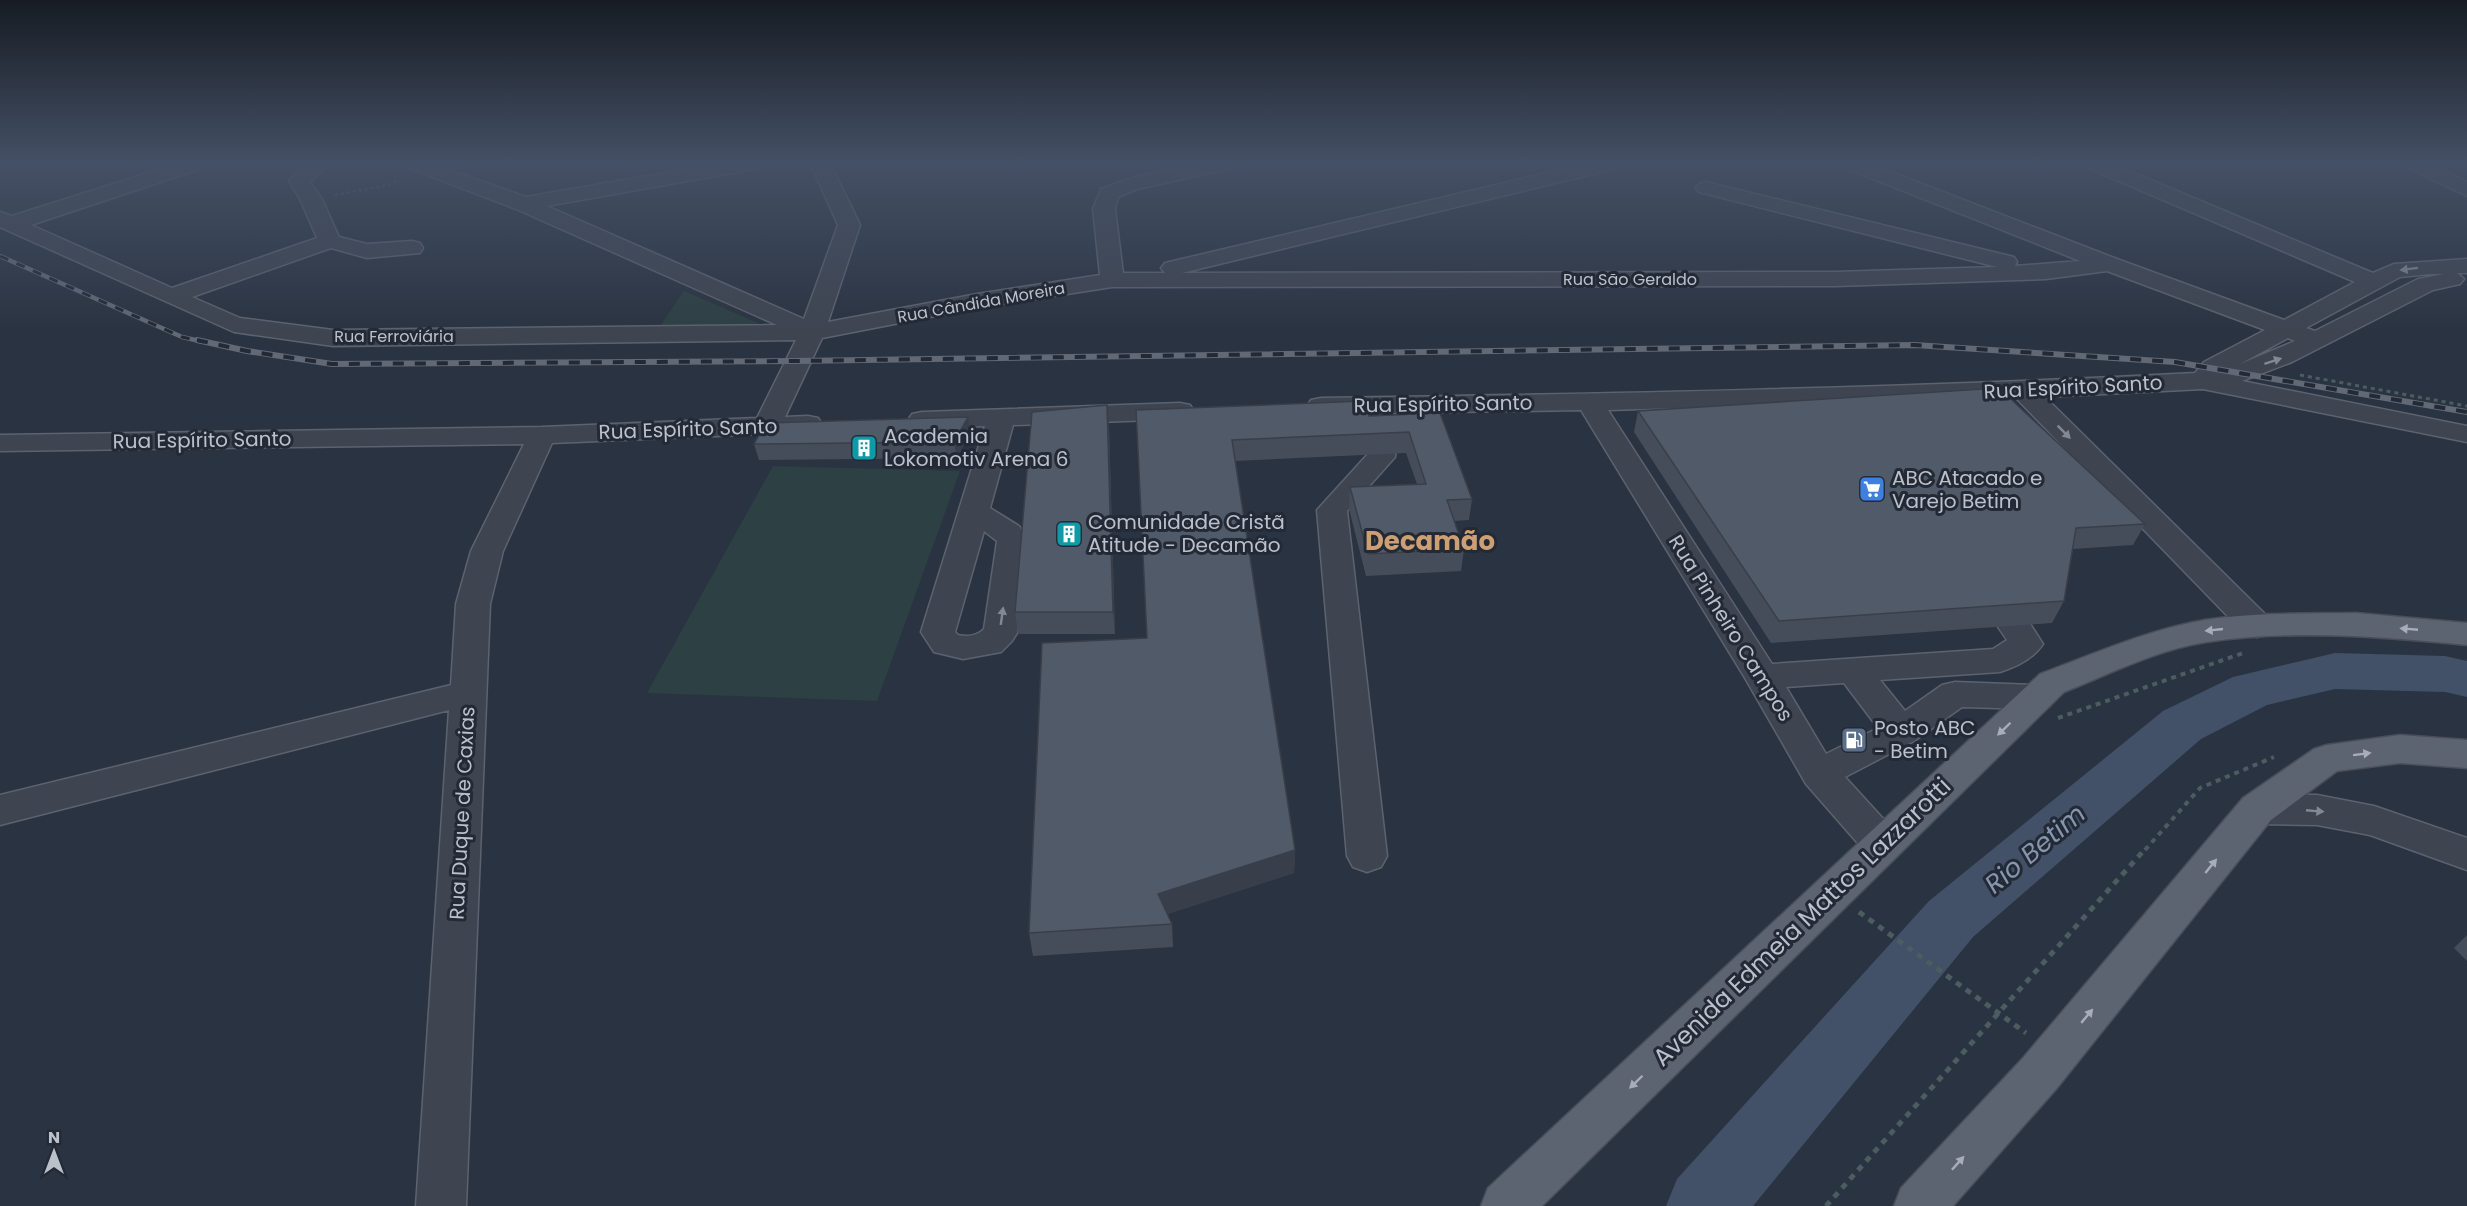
<svg xmlns="http://www.w3.org/2000/svg" width="2467" height="1206" font-family="Poppins,sans-serif">
<rect width="100%" height="100%" fill="#2a3341"/>
<g fill="#2d4043">
<polygon points="684,291 758,323 759,326 658,329"/>
<polygon points="773,466 960,471 877,701 647,693"/>
</g>
<g fill="none" stroke-linecap="round" stroke-linejoin="round">
<polygon fill="#425068" fill-rule="evenodd" points="2335,653 2445,656 2467,661 2467,697 2445,692 2335,689 2267,705 2201,739 1973,937 1753,1206 1666,1206 1677,1179 1929,901 2163,711 2233,677"/>
<defs>
<g id="minor">
<path d="M179,163H209L206,167L31,225L172,288L317,238L300,199L289,181L307,163H329L310,182L322,199L339,237L367,244L412,241L420,243L423,248L420,253L367,258L331,248L192,297L240,318L333,330L777,325L516,209L406,167L403,163H431L526,197L722,163H765L762,167L755,169L547,206L804,319L838,225L810,163H830L860,225L828,322L977,294L1100,275L1093,209L1101,189C1145,172 1194,161 1241,163L1238,167L1137,189L1118,197L1115,209L1123,273H1165L1161,268L1165,263L1589,163H1624L1621,167L1614,169L1182,273L1835,272L1997,267L1699,192L1696,188L1699,184L1706,182L2014,257L2017,262L2015,266L2080,261L1843,167L1840,163H1868L2117,259L2284,320L2355,282L2086,167L2083,163H2110L2373,273L2394,264L2467,259V273H2457L2464,279L2460,284L2433,290L2292,362L2242,381L2467,426V442L2203,389L2045,397L2269,618L2274,626L2269,634L2257,637L2245,634L2016,398L1608,410L1772,664L1993,649L2007,640L1996,624L2001,616L2013,613L2025,616L2043,644C2034,658 2016,667 2000,672L1880,680L1905,711L1942,685L1955,682L2037,685L2050,688L2055,697L2050,706L2037,709L1962,707L1914,741L1845,777L1897,834L1903,845L1897,856L1883,861L1869,856L1806,784L1745,678L1581,410L1389,413L1397,441L1395,457L1347,511L1387,856L1381,867L1367,872L1353,867L1347,856L1317,510L1367,455L1369,441L1362,414H1321L1311,412L1307,406L1311,400L1321,398C1612,394 1904,388 2195,373L2204,362L2265,330L2107,271L2046,279L1835,286L1112,287L977,308L822,338L785,417L808,416L818,418L822,424L818,430L808,432L552,443L503,551L490,604L466,1206H416L449,710L0,825V795L451,685L456,604L471,551L524,444L0,451V435L542,427L757,418L796,340L333,346L234,332L0,227V212L12,216ZM2430,274H2444L2418,279L2315,331L2306,328L2400,277ZM2288,338L2295,341L2240,364ZM1844,683L1878,728L1826,754L1786,687Z"/>
<polygon points="2403,163 2428,163 2467,182 2467,196 2406,167"/>
<path d="M1180,403L1190,405L1194,411L1190,417L1180,419L1013,425L990,508L1019,526L1029,541L1017,633L1012,641L1001,652L963,659L934,652L921,632L985,426L922,428L912,426L908,420L912,414L922,412ZM984,531L997,541L984,629C977,636 967,637 958,635L955,632Z"/>
<polygon points="2257,794 2317,795 2374,806 2467,838 2467,870 2370,835 2317,825 2257,824 2243,820 2237,809 2243,798"/>
</g>
<g id="major">
<path d="M2356,613L2467,623V645C2381,637 2293,629 2207,642C2158,649 2110,674 2064,692L1542,1206H1481L1488,1188L2040,674C2091,655 2150,629 2205,620C2254,612 2306,614 2356,613Z"/>
<polygon points="2400,735 2467,740 2467,768 2400,763 2337,771 2271,820 2057,1088 1953,1206 1894,1206 1901,1188 2023,1058 2243,798 2314,749 2327,745"/>
</g>
</defs>
<use href="#minor" stroke="#5c636e" stroke-width="3"/>
<use href="#major" stroke="#484e5a" stroke-width="3"/>
<polyline stroke="#4c5d61" stroke-width="2" stroke-dasharray="3 3" stroke-linecap="butt" points="335,195 383,186 401,180"/>
<polyline stroke="#4c5d61" stroke-width="3" stroke-dasharray="4 4" stroke-linecap="butt" points="2300,375 2467,406"/>
<g stroke="#4c5d61" stroke-width="4" stroke-dasharray="5 5" stroke-linecap="butt">
<polyline points="2058,718 2243,653"/>
<polyline points="2145,850 2200,788 2274,757"/>
</g>
<g stroke="#4c5d61" stroke-width="5" stroke-dasharray="6 6" stroke-linecap="butt">
<polyline points="1859,912 2026,1033"/>
<polyline points="1826,1206 2146,848"/>
</g>
<use href="#minor" fill="#3e4551" fill-rule="evenodd"/>
<use href="#major" fill="#5d6471" fill-rule="evenodd"/>
<defs>
<polyline id="rail-far1" points="0,256 182,337 204,342"/>
<polyline id="rail" points="197,340 247,351 332,364 796,361 1915,345 2175,362 2467,412"/>
</defs>
<use href="#rail-far1" stroke="#616977" stroke-width="4.5"/>
<use href="#rail" stroke="#616977" stroke-width="6"/>
<use href="#rail-far1" stroke="#232a36" stroke-width="3" stroke-dasharray="9" stroke-linecap="butt"/>
<use href="#rail" stroke="#232a36" stroke-width="4" stroke-dasharray="11" stroke-linecap="butt"/>
</g>
<g fill="#464d5a">
<polygon points="1136,410 1369,416 1440,413 1472,499 1469,520 1454,521 1464,549 1461,571 1366,576 1349,509 1350,487 1417,484 1406,453 1235,461 1295,850 1294,873 1167,914 1172,924 1173,947 1033,956 1029,933 1147,638"/>
<polygon points="1638,411 2145,524 2133,545 2073,549 2064,601 2052,623 1771,643 1634,432"/>
<polygon points="968,417 970,433 957,458 759,460 754,444"/>
<polygon points="1109,426 1115,634 1018,634 1015,612"/>
<polygon points="2467,935 2467,961 2454,948"/>
</g>
<g fill="#393f4a">
<polygon points="1107,405 1109,426 1115,634 1113,612"/>
<polygon points="968,417 970,433 957,458 954,442"/>
<polygon points="1295,850 1294,873 1159,917 1158,894"/>
</g>
<g fill="#515a69" stroke="#393f4a" stroke-width="1.5">
<polygon points="1999,388 2145,524 2076,528 2064,601 1779,621 1638,411"/>
<polygon points="1364,401 1369,416 1440,413 1472,499 1447,500 1464,549 1368,554 1350,487 1426,484 1409,432 1232,440 1295,850 1158,894 1172,924 1029,933 1042,643 1147,638 1136,410"/>
<polygon points="1107,405 1113,612 1015,612 1032,412"/>
<polygon points="968,417 954,442 754,444 766,423"/>
</g>
<defs><path id="oneway-solid" d="M-6-.8H1V-3.2L6.5 0L1 3.2V.8H-6Z" transform="scale(1.5)"/></defs>
<g fill="#838994">
<use href="#oneway-solid" transform="translate(2409 269) rotate(173)"/>
<use href="#oneway-solid" transform="translate(2273 361) rotate(-18)"/>
<use href="#oneway-solid" transform="translate(2064 432) rotate(45)"/>
<use href="#oneway-solid" transform="translate(1002 616) rotate(-82)"/>
<use href="#oneway-solid" transform="translate(2315 811) rotate(5)"/>
</g>
<g fill="#a8aeb9">
<use href="#oneway-solid" transform="translate(2409 629) rotate(-175)"/>
<use href="#oneway-solid" transform="translate(2214 630) rotate(174)"/>
<use href="#oneway-solid" transform="translate(2004 729) rotate(136)"/>
<use href="#oneway-solid" transform="translate(2362 754) rotate(-7)"/>
<use href="#oneway-solid" transform="translate(2211 866) rotate(-51)"/>
<use href="#oneway-solid" transform="translate(2087 1016) rotate(-50)"/>
<use href="#oneway-solid" transform="translate(1636 1082) rotate(136)"/>
<use href="#oneway-solid" transform="translate(1958 1163) rotate(-48)"/>
</g>
<linearGradient id="sky" x2="0" y2="1"><stop stop-color="#171c24"/><stop offset="0.49" stop-color="#445065"/><stop offset="1" stop-color="#445065" stop-opacity="0"/></linearGradient>
<rect width="2467" height="332" fill="url(#sky)"/>
<defs>
<symbol id="building-square" viewBox="-11 -11 22 22"><rect x="-9" y="-9" width="18" height="18" rx="4" fill="#0f9aa8" stroke="#232a36"/><path d="M-4-6H4V6H1V3H-1V6H-4ZM-2.5-4.3h1.7v1.8h-1.7ZM.8-4.3h1.7v1.8H.8ZM-2.5-1h1.7V.8h-1.7ZM.8-1h1.7V.8H.8Z" fill="#fff"/></symbol>
<symbol id="supermarket-square" viewBox="-11 -11 22 22"><rect x="-9" y="-9" width="18" height="18" rx="4" fill="#3f7fe0" stroke="#232a36"/><path d="M-6-5.5h2.5l.6 2H6L4.5 2H-2.5L-4.4-4H-6ZM-1.5 3.2a1.3 1.3 0 1 0 .1 0ZM3 3.2a1.3 1.3 0 1 0 .1 0Z" fill="#fff"/></symbol>
<symbol id="fuel-square" viewBox="-11 -11 22 22"><rect x="-9" y="-9" width="18" height="18" rx="4" fill="#5c6f8a" stroke="#232a36"/><path d="M-5.5-6h7V0h2V4h1.3V-2.5L3-4.5l.8-.8L6-3V5H2.5V1h-1V6h-7ZM-4.2-4.7v3.2H.2V-4.7Z" fill="#fff"/></symbol>
</defs>
<g fill-rule="evenodd">
<use href="#building-square" x="849" y="433" width="30" height="30"/>
<use href="#supermarket-square" x="1857" y="474" width="30" height="30"/>
<use href="#building-square" x="1054" y="519" width="30" height="30"/>
<use href="#fuel-square" x="1839" y="725" width="30" height="30"/>
</g>
<g text-anchor="middle" stroke-width="6" stroke-linejoin="round" paint-order="stroke">
<g font-size="16" fill="#bbc1cb" stroke="#232a36">
<text x="1630" y="285">Rua São Geraldo</text>
<text transform="translate(981 302) rotate(-10)" y="6">Rua Cândida Moreira</text>
<text x="394" y="342">Rua Ferroviária</text>
</g>
<g font-size="20" fill="#bbc1cb" stroke="#232a36">
<text transform="translate(2073 387) rotate(-3)" y="7">Rua Espírito Santo</text>
<text transform="translate(1443 404) rotate(-1)" y="7">Rua Espírito Santo</text>
<text transform="translate(688 429) rotate(-2)" y="7">Rua Espírito Santo</text>
<text transform="translate(202 440) rotate(-1)" y="7">Rua Espírito Santo</text>
<text transform="translate(1731 628) rotate(58)" y="7">Rua Pinheiro Campos</text>
<text transform="translate(462 813) rotate(-87)" y="7">Rua Duque de Caxias</text>
</g>
<g font-size="20" fill="#bbc1cb" stroke="#232a36" text-anchor="start">
<text x="884" y="443">Academia<tspan x="884" dy="23">Lokomotiv Arena 6</tspan></text>
<text x="1892" y="485">ABC Atacado e<tspan x="1892" dy="23">Varejo Betim</tspan></text>
<text x="1088" y="529">Comunidade Cristã<tspan x="1088" dy="23">Atitude - Decamão</tspan></text>
<text x="1874" y="735">Posto ABC<tspan x="1874" dy="23">- Betim</tspan></text>
</g>
<g font-size="24" fill="#bbc1cb" stroke="#232a36">
<text transform="translate(1802 922) rotate(-44)" y="8">Avenida Edmeia Mattos Lazzarotti</text>
</g>
<g font-size="26" font-weight="bold" fill="#cc9f75" stroke="#232a36">
<text x="1430" y="550">Decamão</text>
</g>
<g font-size="26" font-style="italic" fill="#8696af" stroke="#232a36">
<text transform="translate(2035 849) rotate(-40)" y="9">Rio Betim</text>
</g>
</g>
<g transform="translate(54 1152)" stroke="#232a36" stroke-width="4.5" paint-order="stroke">
<path d="M0-4.5L10 22L0 15L-10 22Z" fill="#bbc1cb"/>
<text y="-9" font-size="16" font-weight="bold" text-anchor="middle" fill="#bbc1cb">N</text>
</g>
</svg>
